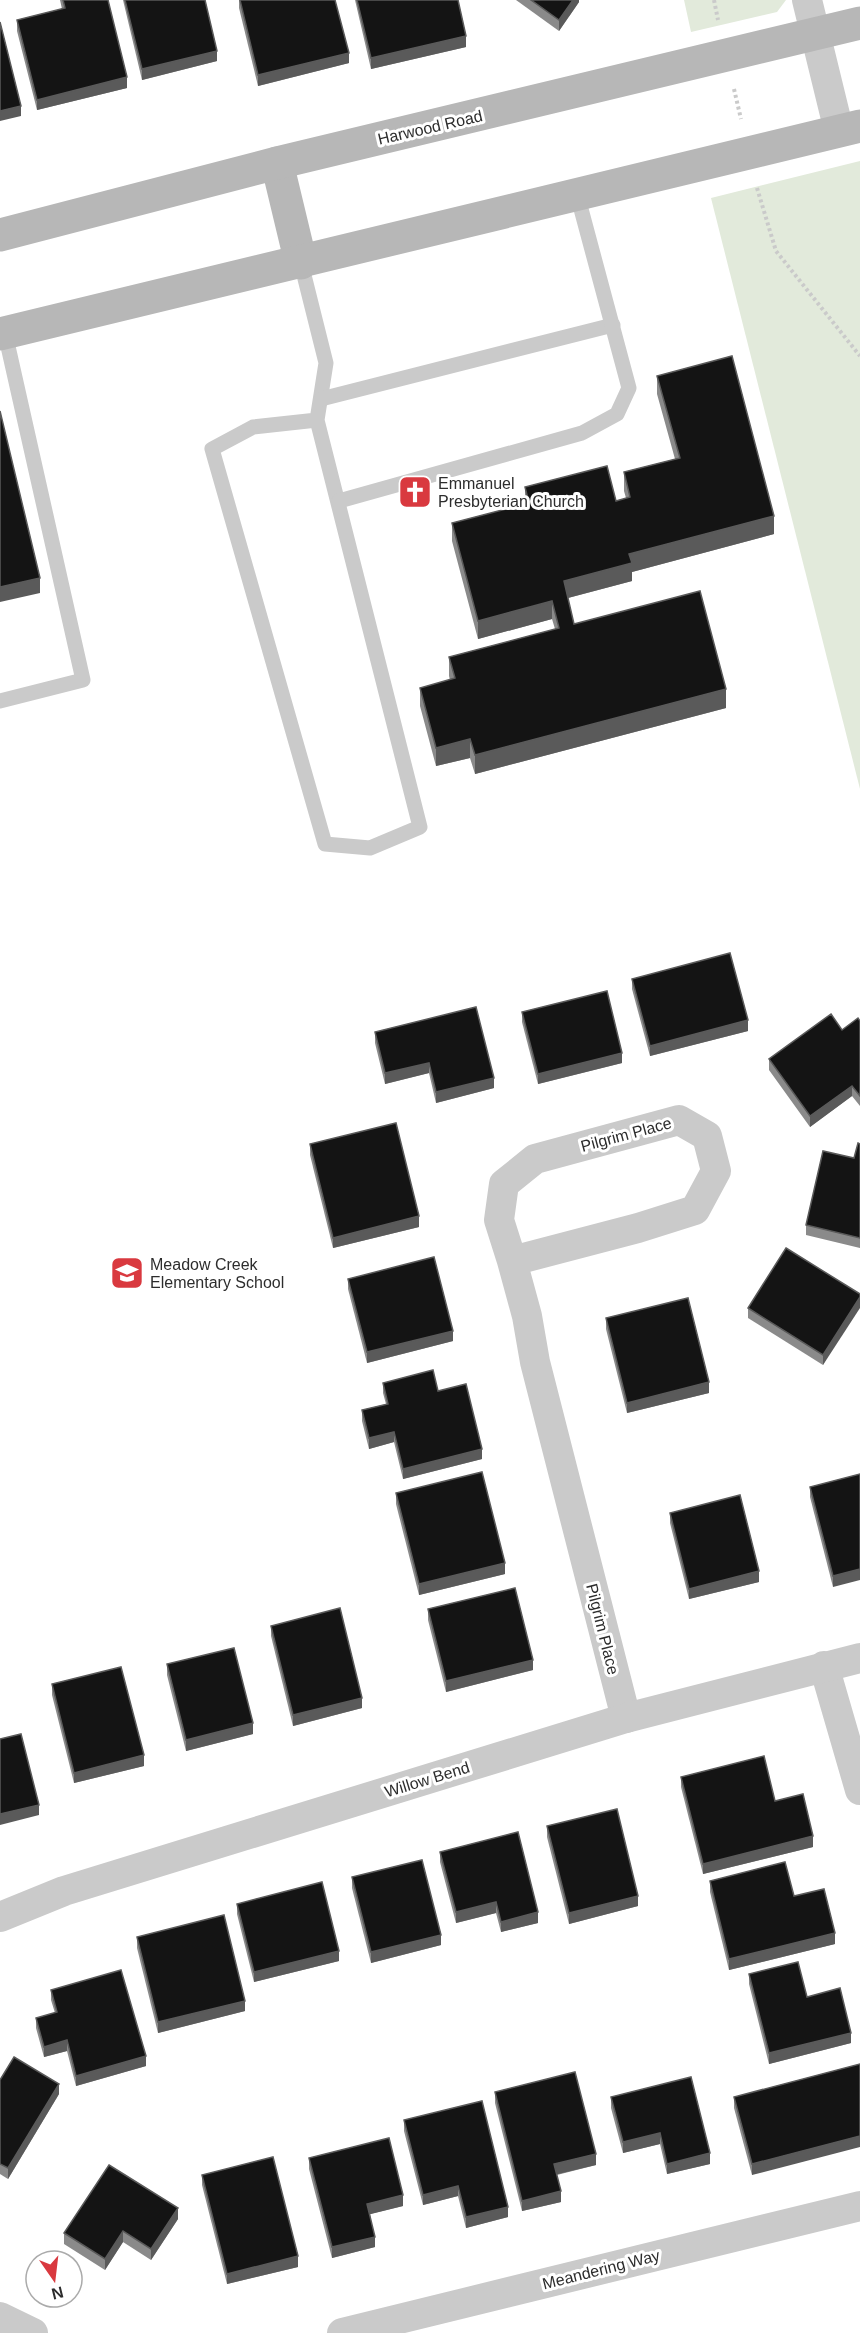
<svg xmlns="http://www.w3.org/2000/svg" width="860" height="2333" font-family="Arial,sans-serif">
<rect width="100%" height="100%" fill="#fff"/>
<g fill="#e2eadb">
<polygon points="684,0 786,0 777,12 691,32"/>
<polygon points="860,161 860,789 711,198"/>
</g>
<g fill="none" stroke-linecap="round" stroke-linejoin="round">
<g stroke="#cacaca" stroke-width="4" stroke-dasharray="3 3" stroke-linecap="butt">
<polyline points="714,0 718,20"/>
<polyline points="734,89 741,119"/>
<polyline points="757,188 776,251 860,356"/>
</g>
<g stroke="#cacaca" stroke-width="15">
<polyline points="301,263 326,363 317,420 253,427 212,449 325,844 370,848 420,827 317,420"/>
<polyline points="321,399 613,325"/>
<polyline points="339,501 582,433 617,414 629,388 577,194"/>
<polyline points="0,701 83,680 5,333"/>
</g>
<g stroke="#cacaca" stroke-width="30">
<polyline points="807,0 839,131"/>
<polyline points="512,1261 499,1220 504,1184 535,1159 679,1120 707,1136 716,1171 695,1210 638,1228 512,1261 527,1316 535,1362 626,1718"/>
<polyline points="824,1666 860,1790"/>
<polyline points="0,1917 64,1891 626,1718 860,1658"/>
<polyline points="0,2317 33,2333"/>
<polyline points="342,2333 860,2206"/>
</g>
<g stroke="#b7b7b7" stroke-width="33">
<polyline points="277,163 301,263"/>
<polyline points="0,235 277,163 860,23"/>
<polyline points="0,334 860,126"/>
</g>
</g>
<g fill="#8a8a8a">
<polygon points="60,0 108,0 127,88 37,110 17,31 17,20 62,9"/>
<polygon points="123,0 205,0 217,61 142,80"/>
<polygon points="239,0 335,0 349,63 258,86 239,8"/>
<polygon points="355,0 458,0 466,47 371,69"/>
<polygon points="516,0 579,0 579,2 559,31"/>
<polygon points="657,376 774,534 632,572 632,581 568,598 574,624 726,708 475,774 470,758 436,766 420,706 420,688 450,680 449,676 449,657 555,629 552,619 478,639 452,541 452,523 525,504 525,487 616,501 626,498 624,491 624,472 675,459 657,394"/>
<polygon points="632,979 748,1031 650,1056 632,989"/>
<polygon points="522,1012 622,1063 538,1084 522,1022"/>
<polygon points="860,1021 860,1106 852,1096 810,1127 769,1070 769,1059 842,1030"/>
<polygon points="375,1032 494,1088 436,1103 429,1073 385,1084 375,1043"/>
<polygon points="310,1144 419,1227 333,1248 310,1155"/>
<polygon points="860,1144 860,1248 806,1235 806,1225 854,1158"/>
<polygon points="348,1279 453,1341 367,1363 348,1289"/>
<polygon points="860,1294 823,1365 748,1318 748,1308"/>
<polygon points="606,1318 709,1393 627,1413 606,1329"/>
<polygon points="383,1383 438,1391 482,1459 403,1479 394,1442 369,1449 362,1421 362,1410 386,1404 383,1393"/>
<polygon points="860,1474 833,1587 810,1497 810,1487"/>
<polygon points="396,1493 505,1574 419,1595 396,1504"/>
<polygon points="670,1513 759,1582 689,1599 670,1523"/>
<polygon points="428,1609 533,1670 446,1692 428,1620"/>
<polygon points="271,1626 362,1708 293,1726 271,1636"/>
<polygon points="167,1664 253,1734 186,1751 167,1675"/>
<polygon points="52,1684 144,1766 74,1783 52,1695"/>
<polygon points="681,1777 775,1801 813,1847 703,1874 681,1787"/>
<polygon points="547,1826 638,1906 569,1924 547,1837"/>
<polygon points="440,1852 538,1923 501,1932 496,1913 456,1923 440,1862"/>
<polygon points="352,1877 441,1945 371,1963 352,1888"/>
<polygon points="710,1881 794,1896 835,1944 729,1970 710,1892"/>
<polygon points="237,1904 339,1961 254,1982 237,1914"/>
<polygon points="137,1937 245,2011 158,2033 137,1948"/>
<polygon points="749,1974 807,1997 851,2043 769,2064 749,1984"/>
<polygon points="51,1990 146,2066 76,2086 67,2051 44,2057 36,2028 36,2018 55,2013 51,2000"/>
<polygon points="860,2064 752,2175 734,2108 734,2097"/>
<polygon points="0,2080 59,2094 8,2179 0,2174"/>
<polygon points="495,2092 596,2165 557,2175 561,2202 522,2211 495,2103"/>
<polygon points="611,2097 710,2164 667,2174 660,2144 623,2153 611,2108"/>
<polygon points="404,2120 508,2217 466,2228 458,2196 423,2205 404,2131"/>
<polygon points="309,2158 403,2206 370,2214 375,2247 332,2258 309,2169"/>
<polygon points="202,2175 298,2267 227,2284 202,2185"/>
<polygon points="178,2219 151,2260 123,2242 105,2270 64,2244 64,2233"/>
</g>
<g fill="#5a5a5a">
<polygon points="573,0 579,0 579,2 559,31 559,20"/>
<polygon points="466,36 466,47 371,69 371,58"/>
<polygon points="217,51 217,61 142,80 142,69"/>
<polygon points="349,53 349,63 258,86 258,75"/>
<polygon points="127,77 127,88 37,110 37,100"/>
<polygon points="21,106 21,116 0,121 0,111"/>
<polygon points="774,516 774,534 632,572 632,581 564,599 564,581 629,554"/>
<polygon points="40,578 40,593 0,602 0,587"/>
<polygon points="552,601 552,619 478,639 478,621"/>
<polygon points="726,689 726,708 475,774 475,755"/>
<polygon points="470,739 470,758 436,766 436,748"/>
<polygon points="748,1020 748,1031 650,1056 650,1046"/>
<polygon points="622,1053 622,1063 538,1084 538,1074"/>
<polygon points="429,1063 429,1073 385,1084 385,1073"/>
<polygon points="494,1078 494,1088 436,1103 436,1092"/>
<polygon points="852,1086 852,1096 810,1127 810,1116"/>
<polygon points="419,1216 419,1227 333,1248 333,1238"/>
<polygon points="860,1297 860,1308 823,1365 823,1355"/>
<polygon points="453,1331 453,1341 367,1363 367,1352"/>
<polygon points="709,1382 709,1393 627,1413 627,1403"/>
<polygon points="394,1432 394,1442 369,1449 369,1438"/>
<polygon points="482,1449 482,1459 403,1479 403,1469"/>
<polygon points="505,1563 505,1574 419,1595 419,1584"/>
<polygon points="860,1569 860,1580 833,1587 833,1576"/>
<polygon points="759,1571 759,1582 689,1599 689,1589"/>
<polygon points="533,1660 533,1670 446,1692 446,1681"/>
<polygon points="362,1698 362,1708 293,1726 293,1715"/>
<polygon points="253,1723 253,1734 186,1751 186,1740"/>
<polygon points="144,1755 144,1766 74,1783 74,1773"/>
<polygon points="39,1805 39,1815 0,1825 0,1814"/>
<polygon points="813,1836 813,1847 703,1874 703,1864"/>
<polygon points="638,1896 638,1906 569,1924 569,1913"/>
<polygon points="496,1902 496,1913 456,1923 456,1912"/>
<polygon points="538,1912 538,1923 501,1932 501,1922"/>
<polygon points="835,1933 835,1944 729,1970 729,1959"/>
<polygon points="441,1935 441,1945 371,1963 371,1952"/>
<polygon points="339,1951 339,1961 254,1982 254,1972"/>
<polygon points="245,2001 245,2011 158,2033 158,2022"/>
<polygon points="851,2033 851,2043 769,2064 769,2053"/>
<polygon points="67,2040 67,2051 44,2057 44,2047"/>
<polygon points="146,2056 146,2066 76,2086 76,2076"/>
<polygon points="59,2084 59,2094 8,2179 8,2168"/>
<polygon points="660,2133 660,2144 623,2153 623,2142"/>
<polygon points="860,2136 860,2147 752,2175 752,2164"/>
<polygon points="710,2153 710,2164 667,2174 667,2164"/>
<polygon points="596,2154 596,2165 554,2175 554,2164"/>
<polygon points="458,2186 458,2196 423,2205 423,2195"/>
<polygon points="561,2191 561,2202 522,2211 522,2201"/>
<polygon points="403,2195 403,2206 367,2215 367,2204"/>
<polygon points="508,2207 508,2217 466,2228 466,2217"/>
<polygon points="178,2208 178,2219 151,2260 151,2249"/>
<polygon points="123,2231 123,2242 105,2270 105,2259"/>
<polygon points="375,2237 375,2247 332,2258 332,2247"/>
<polygon points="298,2256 298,2267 227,2284 227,2274"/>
</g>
<g fill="#141414" stroke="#5a5a5a" stroke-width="1.5">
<polygon points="63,0 108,0 127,77 37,100 17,20 65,8"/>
<polygon points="125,0 205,0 217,51 142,69"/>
<polygon points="240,0 335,0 349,53 258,75"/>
<polygon points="357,0 458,0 466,36 371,58"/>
<polygon points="531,0 573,0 559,20"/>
<polygon points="0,22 21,106 0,111"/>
<polygon points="732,356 774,516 629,554 632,563 564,581 574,624 700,591 726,689 475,755 470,739 436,748 420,688 455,678 449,657 559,628 552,601 478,621 452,523 529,503 525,487 607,466 616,501 630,497 624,472 680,458 657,376"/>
<polygon points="0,411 40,578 0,587"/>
<polygon points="730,953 748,1020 650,1046 632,979"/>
<polygon points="607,991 622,1053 538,1074 522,1012"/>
<polygon points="476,1007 494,1078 436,1092 429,1063 385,1073 375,1032"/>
<polygon points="831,1014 842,1030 858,1018 860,1021 860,1096 852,1086 810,1116 769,1059"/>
<polygon points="396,1123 419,1216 333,1238 310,1144"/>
<polygon points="858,1143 860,1144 860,1238 806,1225 823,1151 854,1158"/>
<polygon points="786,1248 860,1294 860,1297 823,1355 748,1308"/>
<polygon points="434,1257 453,1331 367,1352 348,1279"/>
<polygon points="688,1298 709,1382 627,1403 606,1318"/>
<polygon points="433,1370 438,1391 466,1384 482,1449 403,1469 394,1432 369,1438 362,1410 388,1404 383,1383"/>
<polygon points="482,1472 505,1563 419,1584 396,1493"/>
<polygon points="860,1474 860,1569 833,1576 810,1487"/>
<polygon points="740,1495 759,1571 689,1589 670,1513"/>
<polygon points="515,1588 533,1660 446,1681 428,1609"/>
<polygon points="340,1608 362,1698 293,1715 271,1626"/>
<polygon points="234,1648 253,1723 186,1740 167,1664"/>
<polygon points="121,1667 144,1755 74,1773 52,1684"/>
<polygon points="21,1734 39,1805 0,1814 0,1739"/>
<polygon points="764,1756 775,1801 803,1794 813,1836 703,1864 681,1777"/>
<polygon points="617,1809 638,1896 569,1913 547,1826"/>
<polygon points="518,1832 538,1912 501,1922 496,1902 456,1912 440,1852"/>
<polygon points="422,1860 441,1935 371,1952 352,1877"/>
<polygon points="785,1862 794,1896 824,1889 835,1933 729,1959 710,1881"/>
<polygon points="322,1882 339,1951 254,1972 237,1904"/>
<polygon points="224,1915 245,2001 158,2022 137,1937"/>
<polygon points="798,1962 807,1997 840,1988 851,2033 769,2053 749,1974"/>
<polygon points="121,1970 146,2056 76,2076 67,2040 44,2047 36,2018 57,2012 51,1990"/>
<polygon points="14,2057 59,2084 8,2168 0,2164 0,2080"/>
<polygon points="860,2064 860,2136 752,2164 734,2097"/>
<polygon points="575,2072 596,2154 554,2164 561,2191 522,2201 495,2092"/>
<polygon points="691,2077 710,2153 667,2164 660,2133 623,2142 611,2097"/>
<polygon points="482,2101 508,2207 466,2217 458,2186 423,2195 404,2120"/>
<polygon points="389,2138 403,2195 367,2204 375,2237 332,2247 309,2158"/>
<polygon points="273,2157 298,2256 227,2274 202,2175"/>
<polygon points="109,2165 178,2208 151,2249 123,2231 105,2259 64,2233"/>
</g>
<defs>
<symbol id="church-square" viewBox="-11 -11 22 22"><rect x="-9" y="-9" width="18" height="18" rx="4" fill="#d9393f" stroke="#fff"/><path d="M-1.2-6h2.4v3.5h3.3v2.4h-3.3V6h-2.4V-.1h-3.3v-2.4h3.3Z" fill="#fff"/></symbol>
<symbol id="school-square" viewBox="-11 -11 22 22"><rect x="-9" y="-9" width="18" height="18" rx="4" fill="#d9393f" stroke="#fff"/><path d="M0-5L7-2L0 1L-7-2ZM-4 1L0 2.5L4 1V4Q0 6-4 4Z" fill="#fff"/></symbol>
</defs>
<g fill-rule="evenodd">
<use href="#church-square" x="396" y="473" width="38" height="38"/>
<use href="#school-square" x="108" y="1254" width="38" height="38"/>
</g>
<g text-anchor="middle" stroke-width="6" stroke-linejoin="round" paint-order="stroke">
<g font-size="16" fill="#2d2d2d" stroke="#fff">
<text transform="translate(430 127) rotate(-13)" y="6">Harwood Road</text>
<text transform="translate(626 1134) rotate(-15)" y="6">Pilgrim Place</text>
<text transform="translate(603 1629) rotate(76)" y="6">Pilgrim Place</text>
<text transform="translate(427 1779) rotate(-17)" y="6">Willow Bend</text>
<text transform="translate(601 2269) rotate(-14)" y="6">Meandering Way</text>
</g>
<g font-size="16" fill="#2d2d2d" stroke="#fff" text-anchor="start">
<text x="438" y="489">Emmanuel<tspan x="438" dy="18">Presbyterian Church</tspan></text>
<text x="150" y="1270">Meadow Creek<tspan x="150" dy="18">Elementary School</tspan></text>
</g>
</g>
<g transform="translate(54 2279) rotate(166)"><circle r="28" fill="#ffffff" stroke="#ababab" stroke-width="1.5"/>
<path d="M0-4.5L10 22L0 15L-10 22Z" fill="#d9393f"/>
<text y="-9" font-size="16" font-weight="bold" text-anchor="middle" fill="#2d2d2d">N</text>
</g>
</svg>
